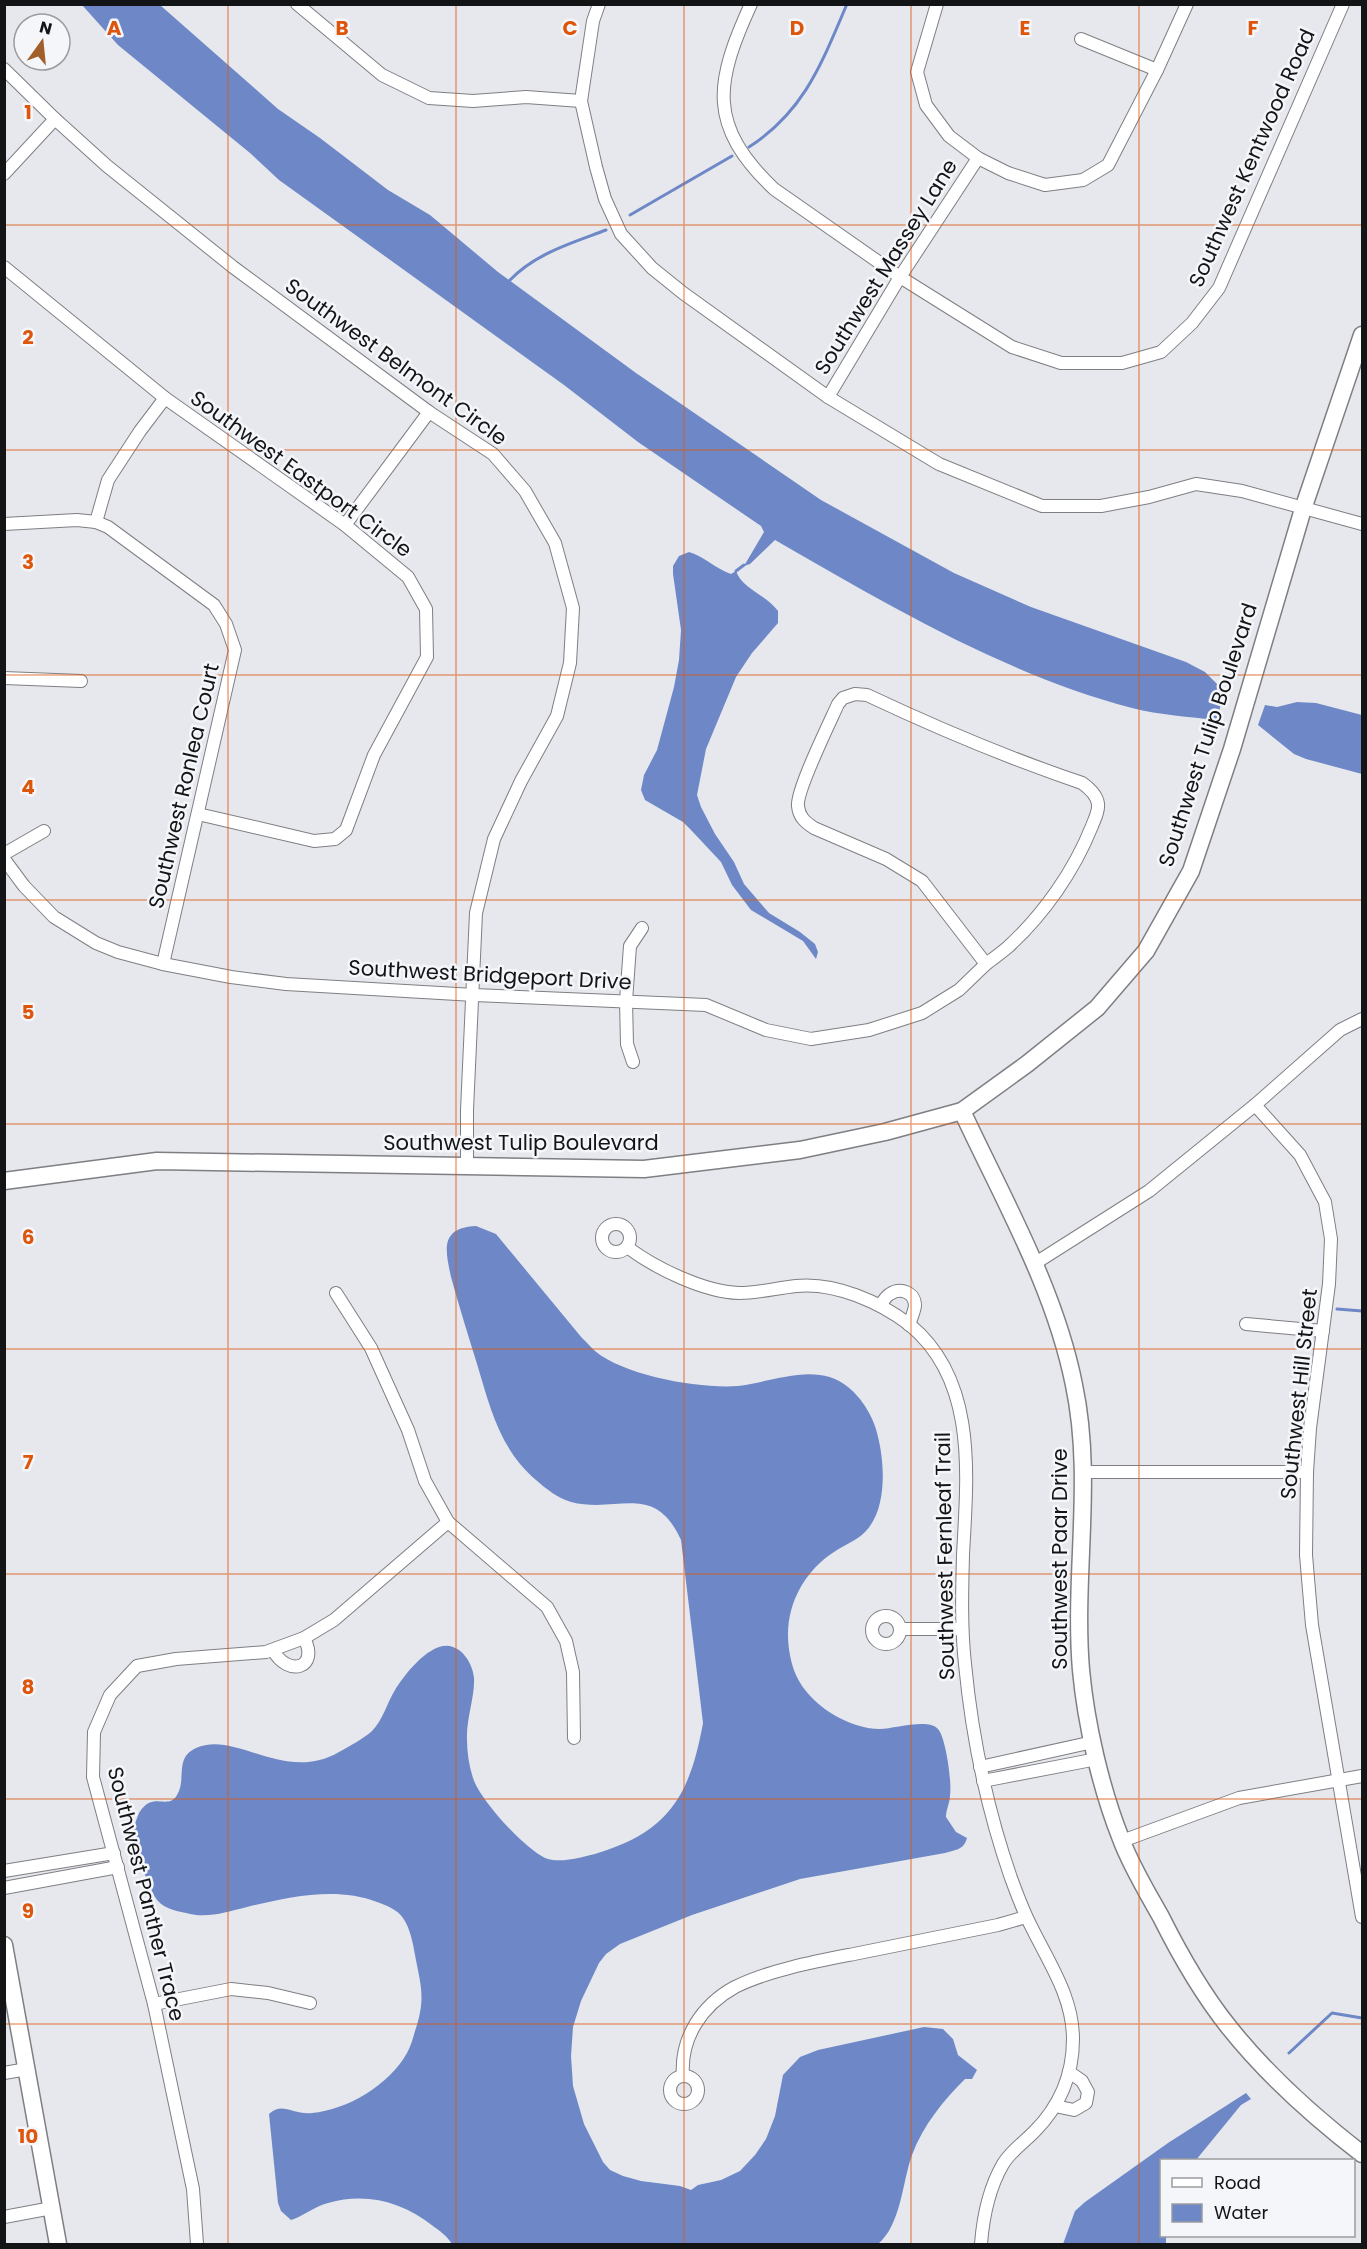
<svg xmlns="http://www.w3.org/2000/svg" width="1367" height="2249" font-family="Poppins,sans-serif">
<rect width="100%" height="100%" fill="#e6e8ed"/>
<g fill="#6e88c7">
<path d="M82,5H160L278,109L320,138L388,190L430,215L498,272L636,373L821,500L954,573L1031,607L1186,662L1205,672L1224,691L1217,720C1189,717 1160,715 1132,708C1004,674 888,605 775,540L750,564L744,566L764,532L761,526L638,442L564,385L279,180L250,153L118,45Z"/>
<path d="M689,552C704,556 716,569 731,574L736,571C742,589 767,595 778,611V623L752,653L736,677L706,749L697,795L701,807L715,834L734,862L744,884L769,913L800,932L815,944L818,952L816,959L803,941L751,910L732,885L721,862L691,830L683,822L645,800L641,790L644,775L657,750L674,687L679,660L681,630L673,574V566L679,556Z"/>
<polygon points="1297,702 1316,703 1362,715 1362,774 1306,759 1294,754 1258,725 1265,705 1277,707"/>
<path d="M476,1226L496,1234L582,1338C587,1342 590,1347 595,1351C625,1376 700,1389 738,1386C773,1382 817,1361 848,1387C862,1398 875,1419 878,1437C885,1465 887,1510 865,1532C856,1541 844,1545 834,1552C806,1570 788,1601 788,1635C788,1648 791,1664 796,1675C809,1705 849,1729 880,1729C894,1729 928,1718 938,1729C946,1738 952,1783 950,1795C950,1803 946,1809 946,1817L956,1832L967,1838C964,1850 955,1850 945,1853L800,1879L692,1915L620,1944L606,1954L599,1963L581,2001L573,2027L571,2056L573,2086L584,2124L603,2162L610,2170L623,2176L641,2181L680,2186L691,2190L698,2185L721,2180L740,2171L755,2155L766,2139L775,2116L783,2075L800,2057L818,2050L924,2027L943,2029L953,2039L958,2055L977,2070L972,2079H965C944,2100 923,2125 912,2155C902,2183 901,2225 878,2244H452C447,2236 440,2231 433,2226C402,2202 367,2192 328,2203C315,2206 302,2217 291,2220L281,2211L278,2203L269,2114C282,2101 293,2115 312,2113C347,2110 389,2085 407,2053C411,2046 413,2038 415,2031C426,1998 421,1987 415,1955C413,1943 410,1928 403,1918C398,1910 386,1905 377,1902C336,1886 288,1897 247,1907C226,1912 207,1919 186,1913C177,1911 165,1909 158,1901C149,1891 132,1841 134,1828C135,1823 137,1818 139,1813C153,1790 168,1811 177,1795C187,1779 174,1758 196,1748C236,1730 284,1784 339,1752C350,1746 363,1739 372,1731C383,1720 387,1703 395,1690C405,1674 432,1639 453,1647C465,1651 473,1666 474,1678C475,1697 466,1719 467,1740C467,1752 469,1766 473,1778C480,1800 524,1848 545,1858C559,1864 584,1857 598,1853C670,1831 690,1794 703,1723L681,1540C654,1481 618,1514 571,1502C558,1498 546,1489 536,1480C500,1450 490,1407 477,1364C468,1335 459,1306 451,1277C445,1249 440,1228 476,1226Z"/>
<polygon points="1246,2093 1251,2099 1241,2105 1196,2160 1162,2160 1162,2236 1166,2236 1166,2244 1063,2244 1075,2211 1085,2202 1168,2143"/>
</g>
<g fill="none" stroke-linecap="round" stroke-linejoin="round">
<g stroke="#6e88c7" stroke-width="3">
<path d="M749,147C805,111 822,62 847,4"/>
<polyline points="630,215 732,156"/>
<path d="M510,280C536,253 572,243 606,230"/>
<polyline points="736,571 744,565"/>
<polyline points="1337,1309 1362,1311"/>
<polyline points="1289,2053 1332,2013 1362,2018"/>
</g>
<defs>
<g id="street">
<polyline points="297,4 382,75 429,98 473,101 526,97 581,101"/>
<polyline points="599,4 593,21 581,101 596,167 605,199 621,234 652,268 683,293 828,397 939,464 1042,506 1101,506 1149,497 1196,484 1242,491 1362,524"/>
<path d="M751,4C715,83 707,125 774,189L900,277L1012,347L1061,363H1122L1161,352L1192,323L1219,288L1343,4"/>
<polyline points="937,4 917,72 926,105 949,136 978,158 1008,173 1045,185 1083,180 1108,165 1157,70 1187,4"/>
<polyline points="1081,39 1157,70"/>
<polyline points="4,69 55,119 107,166 233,267 429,412 493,454 525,491 555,543 573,608 570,663 557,716 521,781 494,839 476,913 467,1110 467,1166"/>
<polyline points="4,174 55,119"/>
<polyline points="4,267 165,398 345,525 408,577 426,609 427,657 374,755 346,830 335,839 314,841 198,814"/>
<polyline points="828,397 900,277 978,158"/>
<polyline points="96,522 108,480 140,431 165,398"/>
<polyline points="4,524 77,520 96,522 108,527 214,605 226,624 235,650 163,964"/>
<polyline points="345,525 429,412"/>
<polyline points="4,678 81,681"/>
<path d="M855,694L867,695C937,728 1008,758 1082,783C1089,788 1097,795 1098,804C1099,812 1094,820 1092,826C1074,871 1044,914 1008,947C1001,953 994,958 986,964L922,881L886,859L814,828C805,822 799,817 798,806C796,791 830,722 838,704L843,698Z"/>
<polyline points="4,854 44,831"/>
<polyline points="4,859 24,886 54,917 96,943 118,952 163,964 231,977 286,984 474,995 706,1005 766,1030 811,1039 869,1030 922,1013 959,990 986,964"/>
<polyline points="633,1062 627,1044 626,1001 630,946 642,928"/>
<polyline points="1255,1105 1300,1155 1325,1202 1331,1239 1329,1284 1310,1428 1307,1472 1306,1555 1312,1625 1362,1917"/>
<circle cx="616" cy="1238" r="14"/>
<path d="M627,1247C655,1268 704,1292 739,1293C758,1293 777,1288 796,1286C835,1282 880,1302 910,1325C978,1381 967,1477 963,1555C962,1591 961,1628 965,1664C972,1737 987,1809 1011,1878C1017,1894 1023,1911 1031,1926C1049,1963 1073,1997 1073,2039C1073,2075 1059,2107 1034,2132C1023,2143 1011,2151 1003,2164C989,2188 983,2218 981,2244"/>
<polyline points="1034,1264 1149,1191 1255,1105 1340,1030 1362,1019"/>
<polyline points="336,1293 371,1348 408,1430 425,1481 448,1522 547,1607 566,1641 573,1672 574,1738"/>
<path d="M880,1305C883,1302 886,1296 890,1294C900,1287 915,1292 915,1306C914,1312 911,1319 909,1325"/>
<polyline points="1246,1324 1323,1331"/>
<polyline points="1083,1472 1307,1472"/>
<circle cx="886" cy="1630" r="14"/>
<polyline points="901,1629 962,1629"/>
<path d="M273,1650C288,1678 320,1668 304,1638"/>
<polyline points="980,1767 1093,1742"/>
<polyline points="983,1781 1097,1759"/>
<polyline points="1122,1841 1239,1798 1362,1776"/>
<polyline points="4,1871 114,1853"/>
<polyline points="4,1888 118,1867"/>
<polyline points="154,2004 231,1989 268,1993 310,2003"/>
<polyline points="4,2073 27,2069"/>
<circle cx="684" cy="2090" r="14"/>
<path d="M683,2076C680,2038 702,2005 735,1987C769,1970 818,1961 854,1954C902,1944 950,1935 998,1925L1026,1917"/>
<polyline points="1055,2106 1074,2110 1086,2103 1088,2092 1082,2081 1069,2072"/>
<polyline points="4,2217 52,2208"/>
<polyline points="197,2244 193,2189 154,2004 93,1777 94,1732 110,1695 137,1666 176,1659 266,1652 304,1638 334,1620 448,1522"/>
</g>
<g id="secondary">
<path d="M962,1111C1003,1199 1055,1289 1074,1385C1094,1479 1073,1575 1081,1670C1086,1724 1101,1789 1121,1839C1131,1866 1147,1892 1161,1917C1180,1955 1201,1992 1228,2026C1266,2074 1314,2117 1362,2154"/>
<polyline points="4,1181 157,1161 644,1169 800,1150 885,1132 962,1111 1027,1064 1097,1008 1146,951 1191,871 1232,749 1303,509 1362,335"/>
<polyline points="4,1945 58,2244"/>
</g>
</defs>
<use href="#street" stroke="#7e7f83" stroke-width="14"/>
<use href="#secondary" stroke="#7e7f83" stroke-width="19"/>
<use href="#street" stroke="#fff" stroke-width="12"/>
<use href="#secondary" stroke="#fff" stroke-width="16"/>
</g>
<path fill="none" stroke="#dd560c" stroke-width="1.5" stroke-opacity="0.55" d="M228,4V2244M456,4V2244M684,4V2244M911,4V2244M1139,4V2244M4,225H1362M4,450H1362M4,675H1362M4,900H1362M4,1124H1362M4,1349H1362M4,1574H1362M4,1799H1362M4,2024H1362"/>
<g text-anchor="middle" stroke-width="5" stroke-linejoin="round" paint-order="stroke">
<g font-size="21" fill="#131415" stroke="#f4f6fa">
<text transform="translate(1252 158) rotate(-66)" y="7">Southwest Kentwood Road</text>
<text transform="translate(886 267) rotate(-58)" y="7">Southwest Massey Lane</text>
<text transform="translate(396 362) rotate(36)" y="7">Southwest Belmont Circle</text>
<text transform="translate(301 474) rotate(36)" y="7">Southwest Eastport Circle</text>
<text transform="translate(1208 735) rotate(-72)" y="7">Southwest Tulip Boulevard</text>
<text transform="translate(184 786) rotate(-77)" y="7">Southwest Ronlea Court</text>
<text transform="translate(490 975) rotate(3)" y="7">Southwest Bridgeport Drive</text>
<text x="521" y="1150">Southwest Tulip Boulevard</text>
<text transform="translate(1299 1394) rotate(-84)" y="7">Southwest Hill Street</text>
<text transform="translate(945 1556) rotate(-91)" y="7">Southwest Fernleaf Trail</text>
<text transform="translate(1060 1559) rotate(-90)" y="7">Southwest Paar Drive</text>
<text transform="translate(146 1894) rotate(76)" y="7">Southwest Panther Trace</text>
</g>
</g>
<g font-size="20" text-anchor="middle" font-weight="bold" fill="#dd560c" stroke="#f4f6fa" stroke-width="5" stroke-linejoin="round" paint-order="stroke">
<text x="114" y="35">A</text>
<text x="342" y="35">B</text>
<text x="570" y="35">C</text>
<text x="797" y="35">D</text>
<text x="1025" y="35">E</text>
<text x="1253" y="35">F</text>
<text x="28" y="119">1</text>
<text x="28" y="344">2</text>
<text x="28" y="569">3</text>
<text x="28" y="794">4</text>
<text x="28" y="1019">5</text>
<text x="28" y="1244">6</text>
<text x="28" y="1469">7</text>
<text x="28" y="1694">8</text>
<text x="28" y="1918">9</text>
<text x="28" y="2143">10</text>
</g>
<rect width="1367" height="2249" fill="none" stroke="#131415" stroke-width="12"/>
<rect x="1160" y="2159" width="195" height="78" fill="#f4f6fa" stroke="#9a9c9e" stroke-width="1.5"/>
<rect x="1172" y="2178" width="30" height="9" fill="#ffffff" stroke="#9a9c9e" stroke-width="1.5"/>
<text x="1214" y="2189" font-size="18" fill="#131415">Road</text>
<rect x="1172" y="2204" width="30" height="18" fill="#6e88c7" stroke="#9a9c9e" stroke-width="1.5"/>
<text x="1214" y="2219" font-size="18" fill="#131415">Water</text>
<g transform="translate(42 42) rotate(15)"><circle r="28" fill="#f4f6fa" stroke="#9a9c9e" stroke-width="1.5"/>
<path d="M0-4.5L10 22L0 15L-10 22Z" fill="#a05f2b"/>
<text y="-9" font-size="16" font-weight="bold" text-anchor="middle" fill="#131415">N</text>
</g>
</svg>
